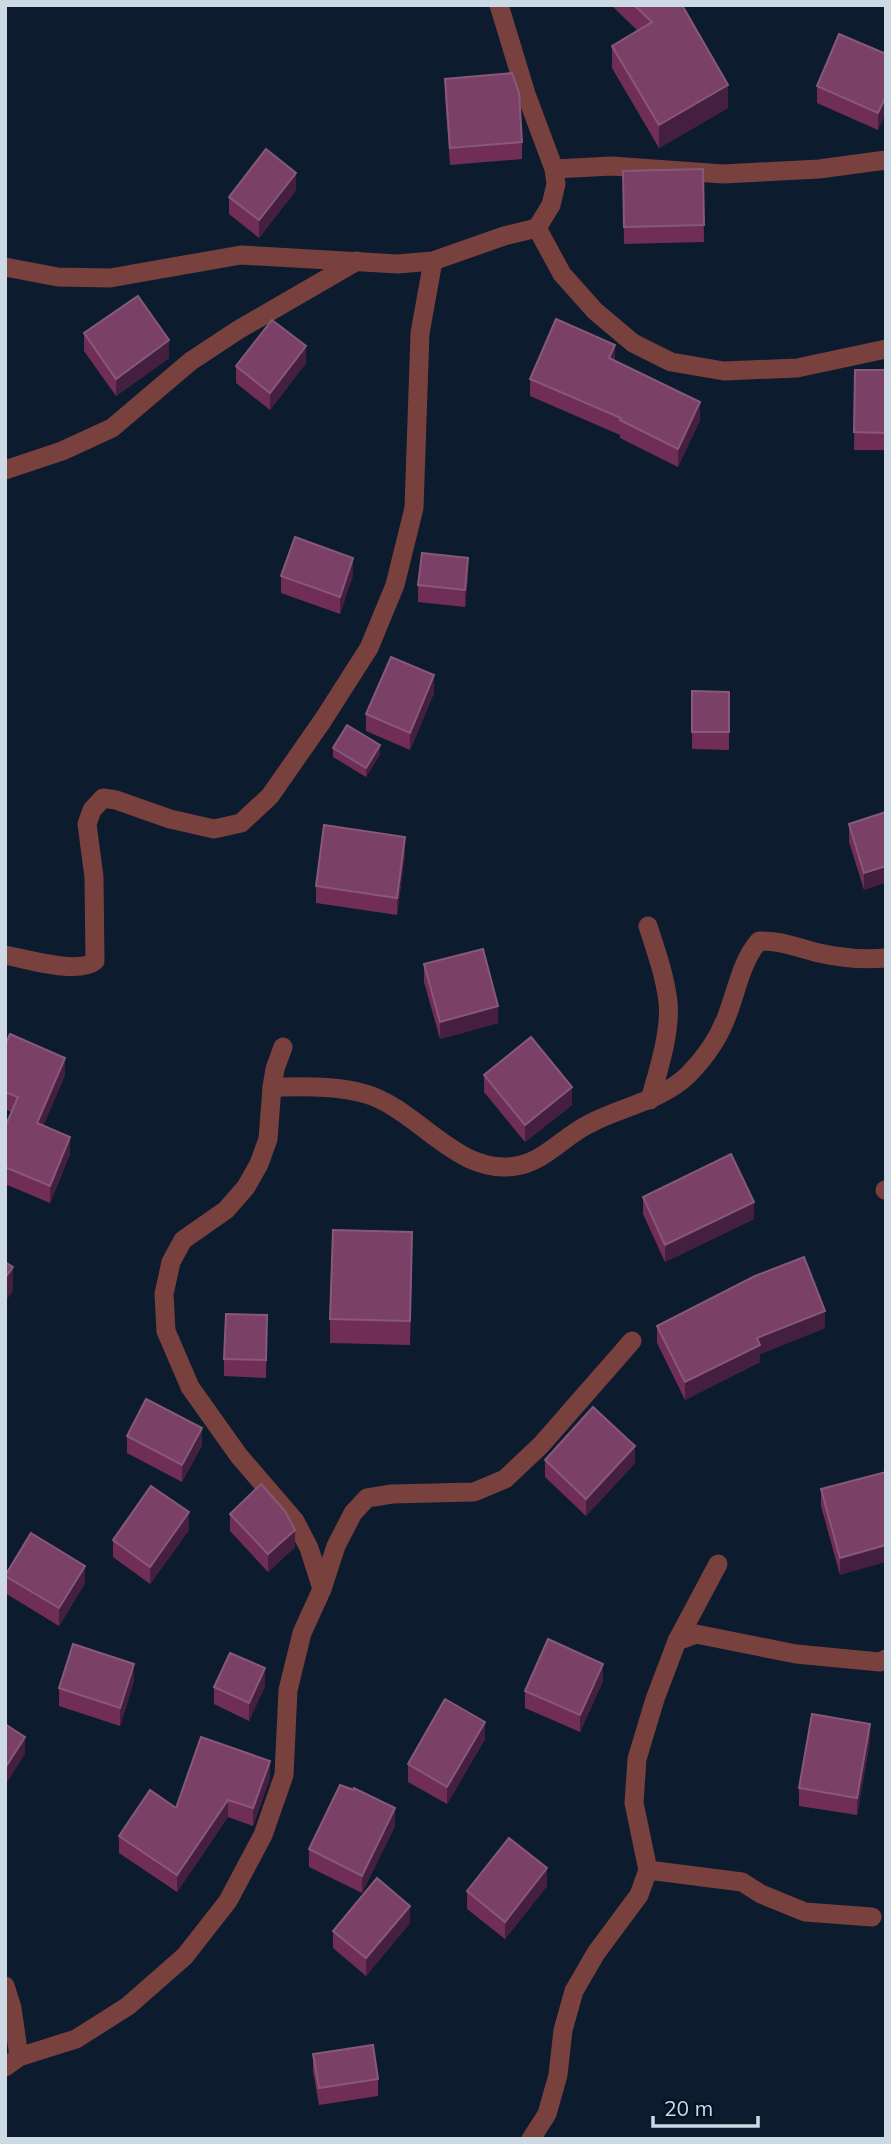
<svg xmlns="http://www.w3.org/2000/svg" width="891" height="2144" font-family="Mulish,sans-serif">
<rect width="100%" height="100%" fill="#0c1b2e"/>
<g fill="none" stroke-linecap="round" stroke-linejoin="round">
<g stroke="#79413e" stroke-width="19">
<polyline points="5,470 62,451 112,428 191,361 238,330 357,261"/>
<path d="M648,926C656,951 665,976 668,1002C671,1032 658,1071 650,1100"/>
<polyline points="283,1047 275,1069 272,1087 268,1139 259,1164 246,1187 226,1210 183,1240 171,1262 164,1294 166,1331 190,1387 239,1456 295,1521 309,1548 322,1589"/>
</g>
<g stroke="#79413e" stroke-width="19">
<polyline points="499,5 526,94 554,169 556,184 551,205 537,228 562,274 595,311 633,343 671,362 724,371 797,368 886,349"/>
<polyline points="554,169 612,166 723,174 819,169 886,160"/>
<polyline points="5,267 58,277 110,278 241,255 398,264 433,261 504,236 537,228"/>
<path d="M5,955C27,959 78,975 95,961L94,877L87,824L92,810L103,798L116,800L170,819L214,829L241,823L270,796L323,720L369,648L395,585L414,508L420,333L433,261"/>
<path d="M272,1087C303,1087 336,1085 366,1094C420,1110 459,1180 521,1165C546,1159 566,1135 589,1124C621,1107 661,1101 688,1075C705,1058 720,1036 728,1013C737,989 742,960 759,941C780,940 798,948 819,953C841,958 863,960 886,958"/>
<polyline points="885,1190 886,1190"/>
<polyline points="677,1641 718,1564"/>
<polyline points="648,1870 742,1882 761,1894 805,1912 872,1917"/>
<polyline points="5,1986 12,2008 19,2057 5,2067"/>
<polyline points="19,2057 76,2039 128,2006 185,1956 228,1901 263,1835 284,1775 288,1690 302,1633 322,1589 336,1546 353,1513 367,1498 392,1494 474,1492 505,1479 541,1445 632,1341"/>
<polyline points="531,2139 547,2114 558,2075 563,2030 574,1991 596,1953 639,1895 648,1870 634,1803 637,1759 655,1699 677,1641 696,1634 796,1654 880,1662 886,1659"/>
</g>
</g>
<g fill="#702e56">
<polygon points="611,5 682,5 728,108 659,148 612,68 612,46 638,31"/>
<polygon points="886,54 878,130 817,103 817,86"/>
<polygon points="445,79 522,142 522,159 450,165 445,96"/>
<polygon points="703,169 704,242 624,244 623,171"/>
<polygon points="296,190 259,238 229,214 229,197"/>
<polygon points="84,333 169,358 116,396 84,351"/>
<polygon points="615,360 700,420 678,467 620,438 620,435 530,396 530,379"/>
<polygon points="306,363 270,410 236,383 236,366"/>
<polygon points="855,370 886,370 886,450 854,450"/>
<polygon points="353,575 340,614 281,593 281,576"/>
<polygon points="468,576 465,607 418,602 418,585"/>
<polygon points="692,691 729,692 729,750 692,749"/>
<polygon points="434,693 410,750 366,731 366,714"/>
<polygon points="333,748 380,754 366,777 333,757"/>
<polygon points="886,812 864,890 849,842 849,824"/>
<polygon points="405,854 397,915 316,903 316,886"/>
<polygon points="424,964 498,1023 440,1039 424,982"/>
<polygon points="5,1045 65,1075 43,1126 70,1154 50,1203 5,1184 5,1127 11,1112 5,1109"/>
<polygon points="484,1075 572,1105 525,1142 484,1092"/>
<polygon points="643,1197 754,1219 665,1262 643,1214"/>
<polygon points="412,1257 410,1345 330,1343 330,1319"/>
<polygon points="657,1326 825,1328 760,1354 760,1362 685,1400 657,1343"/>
<polygon points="267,1333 266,1378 224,1376 224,1359"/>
<polygon points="127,1436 202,1445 182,1482 127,1453"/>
<polygon points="545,1460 635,1463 586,1516 545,1477"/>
<polygon points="886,1472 840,1575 821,1506 821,1489"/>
<polygon points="230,1514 295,1547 268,1572 230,1531"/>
<polygon points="189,1530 150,1584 113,1557 113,1540"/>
<polygon points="5,1576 85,1583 59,1626 5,1593"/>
<polygon points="134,1681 120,1726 59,1706 59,1688"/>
<polygon points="603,1681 580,1732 525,1708 525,1691"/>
<polygon points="265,1686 249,1721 214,1704 214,1687"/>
<polygon points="485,1739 447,1804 408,1782 408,1764"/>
<polygon points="870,1741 857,1815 799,1806 799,1788"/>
<polygon points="270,1778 253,1826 228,1817 177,1892 119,1853 119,1836 176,1808"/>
<polygon points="395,1826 362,1893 309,1867 309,1849"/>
<polygon points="547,1886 505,1939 467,1909 467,1891"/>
<polygon points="410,1923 366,1976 333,1948 333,1931"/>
<polygon points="313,2054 378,2079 378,2096 319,2105 313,2071"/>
</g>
<g fill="#441f3f">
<polygon points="728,85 728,108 659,148 659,125"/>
<polygon points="886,96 886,113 878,130 878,113"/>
<polygon points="296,173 296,190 259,238 259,220"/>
<polygon points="169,340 169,358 116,396 116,379"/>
<polygon points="615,345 615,362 609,358"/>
<polygon points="306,346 306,363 270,410 270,393"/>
<polygon points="700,402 700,420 678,467 678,449"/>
<polygon points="353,558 353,575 340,614 340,597"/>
<polygon points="468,558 468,576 465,607 465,590"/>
<polygon points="434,675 434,693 410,750 410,733"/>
<polygon points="380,745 380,754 366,777 366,768"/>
<polygon points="405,837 405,854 397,915 397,898"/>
<polygon points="886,866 886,883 864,890 864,873"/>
<polygon points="498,1006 498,1023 440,1039 440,1022"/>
<polygon points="65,1058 65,1075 37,1140 37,1123"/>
<polygon points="572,1087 572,1105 525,1142 525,1125"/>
<polygon points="70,1137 70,1154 50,1203 50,1186"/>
<polygon points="754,1202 754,1219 665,1262 665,1245"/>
<polygon points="412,1232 412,1257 410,1345 410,1321"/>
<polygon points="13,1267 13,1291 5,1302 5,1278"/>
<polygon points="825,1311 825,1328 760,1354 760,1362 685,1400 685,1382 757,1338"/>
<polygon points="202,1428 202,1445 182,1482 182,1465"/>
<polygon points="635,1446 635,1463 586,1516 586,1499"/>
<polygon points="189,1512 189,1530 150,1584 150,1567"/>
<polygon points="295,1530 295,1547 268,1572 268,1554"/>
<polygon points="886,1545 886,1562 840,1575 840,1558"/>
<polygon points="85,1566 85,1583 59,1626 59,1608"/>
<polygon points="134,1664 134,1681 120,1726 120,1708"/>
<polygon points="603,1664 603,1681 580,1732 580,1715"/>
<polygon points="265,1668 265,1686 249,1721 249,1703"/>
<polygon points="485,1722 485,1739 447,1804 447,1787"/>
<polygon points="870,1724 870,1741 857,1815 857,1798"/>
<polygon points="25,1737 25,1754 5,1786 5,1768"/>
<polygon points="270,1761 270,1778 253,1826 253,1808"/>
<polygon points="228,1800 228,1817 177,1892 177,1875"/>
<polygon points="395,1808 395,1826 362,1893 362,1876"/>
<polygon points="547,1868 547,1886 505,1939 505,1922"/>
<polygon points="410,1906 410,1923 366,1976 366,1958"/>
</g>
<g fill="#7a4065" stroke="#87587a" stroke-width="2">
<polygon points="634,5 682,5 728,85 659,125 612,46 652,22"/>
<polygon points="839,34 886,54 886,96 878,113 817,86"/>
<polygon points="512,73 519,93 522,142 450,148 445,79"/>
<polygon points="266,149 296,173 259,220 229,197"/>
<polygon points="703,169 704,225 624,227 623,171"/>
<polygon points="138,296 169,340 116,379 84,333"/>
<polygon points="556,319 615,345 609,358 700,402 678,449 620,420 621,418 530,379"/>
<polygon points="272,320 306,346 270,393 236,366"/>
<polygon points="855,370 886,370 886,433 854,432"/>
<polygon points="295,537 353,558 340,597 281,576"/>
<polygon points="422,553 468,558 465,590 418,585"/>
<polygon points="391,657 434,675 410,733 366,714"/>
<polygon points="692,691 729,692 729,732 692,732"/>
<polygon points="347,725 380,745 366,768 333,748"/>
<polygon points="886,812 886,866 864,873 849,824"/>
<polygon points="324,825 405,837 397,898 316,886"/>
<polygon points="483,949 498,1006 440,1022 424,964"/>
<polygon points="10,1034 65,1058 37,1123 70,1137 50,1186 5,1167 5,1127 18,1097 5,1092 5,1045"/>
<polygon points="531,1037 572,1087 525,1125 484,1075"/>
<polygon points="731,1154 754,1202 665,1245 643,1197"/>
<polygon points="333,1230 412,1232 410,1321 330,1319"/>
<polygon points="804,1257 825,1311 757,1338 760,1345 685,1382 657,1326 755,1276"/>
<polygon points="5,1262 13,1267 5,1278"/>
<polygon points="226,1314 267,1315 266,1360 224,1359"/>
<polygon points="146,1399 202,1428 182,1465 127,1436"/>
<polygon points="593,1407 635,1446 586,1499 545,1460"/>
<polygon points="886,1472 886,1545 840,1558 821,1489"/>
<polygon points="261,1484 285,1511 295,1530 268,1554 230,1514"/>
<polygon points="151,1486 189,1512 150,1567 113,1540"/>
<polygon points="31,1533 85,1566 59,1608 5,1576"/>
<polygon points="548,1639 603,1664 580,1715 525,1691"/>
<polygon points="73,1644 134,1664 120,1708 59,1688"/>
<polygon points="230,1653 265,1668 249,1703 214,1687"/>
<polygon points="445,1699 485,1722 447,1787 408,1764"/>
<polygon points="812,1714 870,1724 857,1798 799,1788"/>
<polygon points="5,1724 25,1737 5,1768"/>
<polygon points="201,1737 270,1761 253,1808 228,1800 177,1875 119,1836 150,1790 176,1808"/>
<polygon points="340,1785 354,1790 354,1788 395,1808 362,1876 309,1849"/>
<polygon points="509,1838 547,1868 505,1922 467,1891"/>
<polygon points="377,1878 410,1906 366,1958 333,1931"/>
<polygon points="373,2045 378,2079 319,2088 313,2054"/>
</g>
<rect width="891" height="2144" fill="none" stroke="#ced9e6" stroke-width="14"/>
<path d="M653 2116v10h105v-10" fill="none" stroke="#ced9e6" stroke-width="3.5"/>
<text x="664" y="2116" font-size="21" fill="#ced9e6" stroke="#041224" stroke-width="5" paint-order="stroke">20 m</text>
</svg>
